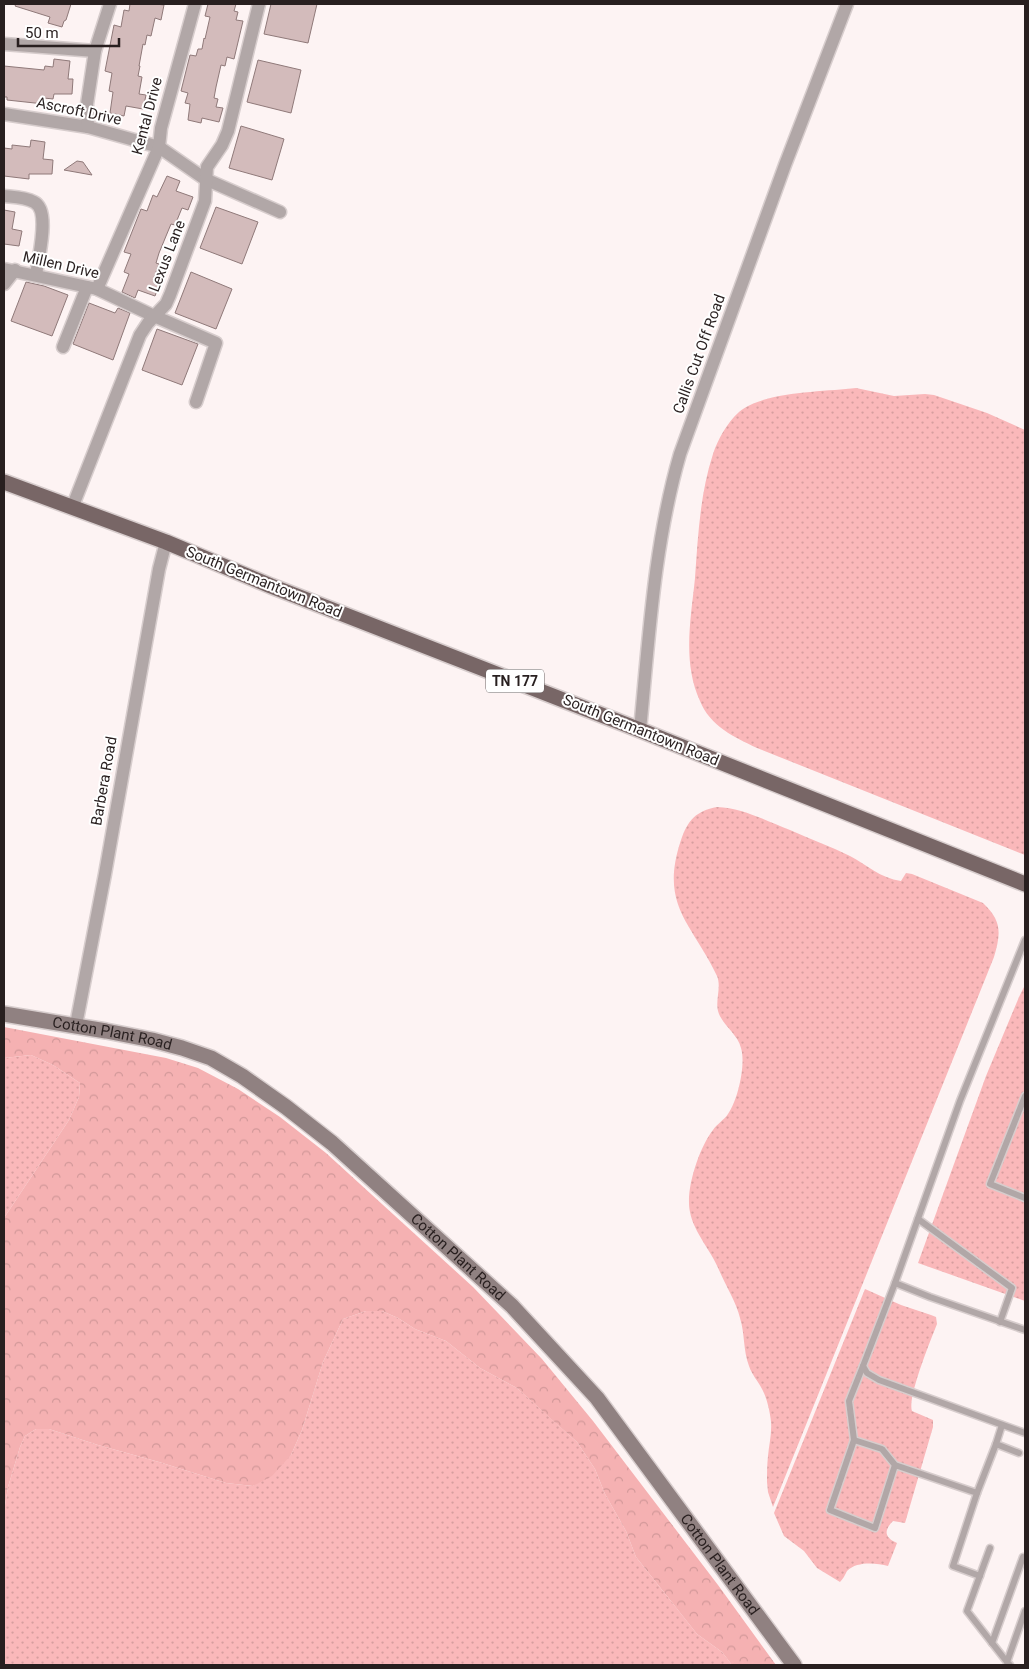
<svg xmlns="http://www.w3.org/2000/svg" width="1029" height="1669" font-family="Roboto,sans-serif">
<defs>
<pattern id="grass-dots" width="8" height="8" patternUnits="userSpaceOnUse" patternTransform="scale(1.25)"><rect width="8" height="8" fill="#fab8ba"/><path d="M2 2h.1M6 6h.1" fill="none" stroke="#d69e9f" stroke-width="1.8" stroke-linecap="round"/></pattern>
<pattern id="forest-crowns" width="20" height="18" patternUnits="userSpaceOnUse" patternTransform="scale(1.25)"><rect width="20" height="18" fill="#f5b1b2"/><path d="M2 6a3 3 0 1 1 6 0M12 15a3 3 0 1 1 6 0" fill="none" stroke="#d29899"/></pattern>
</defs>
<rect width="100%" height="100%" fill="#fdf3f3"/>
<g fill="url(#grass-dots)">
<path d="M856,388L894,396L925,394L934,395L987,413L1025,430V855L757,748C734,737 710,726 700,701C682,662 691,618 695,578C698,536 700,494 713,454C718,439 727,423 739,412C764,391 823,392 856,388Z"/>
<path d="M717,807C743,808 766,821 790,830C810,839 830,846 850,856C867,865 880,878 901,881L906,873L912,874L983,903C1002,921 1001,933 994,957L773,1507L768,1492L767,1482C767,1474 767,1465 768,1456C769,1445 772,1433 771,1422C770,1412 767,1398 762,1389C758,1381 752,1375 749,1366C743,1350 745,1334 740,1318C737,1304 725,1284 719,1270C711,1250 694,1233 690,1212C685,1190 699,1148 713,1130C717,1124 724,1120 728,1114C738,1100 746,1064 741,1048C738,1035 724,1026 719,1014C714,1002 722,988 717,976C692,923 659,906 681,840C688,820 696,811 717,807Z"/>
<polygon points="1025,985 1025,1301 918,1263 986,1076 1019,997"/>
<polygon points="31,1055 53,1065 80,1083 79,1097 69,1120 4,1218 4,1058"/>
<path d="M865,1289L901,1305L931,1315L936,1317L937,1324C931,1339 907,1398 912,1411L933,1420V1427L905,1523L893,1521C883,1531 885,1538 897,1543L888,1566C876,1563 857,1561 847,1571C845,1575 843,1579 840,1582L817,1568L804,1551L784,1536L774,1513Z"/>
<polygon points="366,1311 382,1311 398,1318 415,1329 446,1341 480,1368 517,1388 577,1442 595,1469 605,1494 626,1531 636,1557 697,1634 722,1652 732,1665 4,1665 4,1511 8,1487 20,1447 25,1436 36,1429 49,1429 98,1445 159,1462 226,1483 253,1486 291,1455 302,1430 323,1362 343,1319"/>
</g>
<polygon fill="url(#forest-crowns)" points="4,1027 166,1058 198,1068 238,1089 280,1117 326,1153 473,1287 542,1359 593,1421 718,1585 776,1665 732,1665 722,1652 697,1634 636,1557 626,1531 605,1494 595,1469 577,1442 550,1418 517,1388 480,1368 446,1341 415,1329 398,1318 382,1311 366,1311 343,1319 323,1362 302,1430 291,1455 272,1476 253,1486 226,1483 159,1462 98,1445 49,1429 36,1429 25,1436 20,1447 8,1487 4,1511 4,1218 69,1120 79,1097 80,1083 53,1065 31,1055 4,1058"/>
<g fill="#d3bbbb" stroke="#8f7979">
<polygon points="16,4 71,4 66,20 64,21 62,27 48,23 50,17 15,6"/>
<polygon points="130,4 156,4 164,5 161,20 155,18 151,36 147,35 145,45 143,44 139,66 140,66 138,76 142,77 139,94 146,95 143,109 126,106 124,116 110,113 113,92 109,91 112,73 105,71 114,25 121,27 124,10 129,11"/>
<polygon points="208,4 236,4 234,11 238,12 236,20 243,21 234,59 227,57 225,66 221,65 216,87 214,98 218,99 216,107 223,108 219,122 202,118 201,123 188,120 190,104 185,103 188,93 181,91 190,55 196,56 198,49 202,49 204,38 205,39 210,17 205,16"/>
<polygon points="271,4 317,4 308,43 264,34"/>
<polygon points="54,59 70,61 68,79 73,79 72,94 54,94 53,99 44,98 44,104 7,100 7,97 4,97 4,66 44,70 45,66 53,67"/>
<polygon points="258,60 301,70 291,113 247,102"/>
<polygon points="241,126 284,139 272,180 229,168"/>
<polygon points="31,140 45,142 43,159 53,160 52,174 29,174 29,179 4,176 4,148 12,149 12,145 30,147"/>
<polygon points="77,161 83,162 92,175 64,170"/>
<polygon points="167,176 180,181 176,191 193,197 188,210 182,208 175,225 171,224 159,253 156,263 159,264 153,280 160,283 155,296 138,290 135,298 122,292 129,274 124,272 131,254 124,252 141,209 147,211 153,195 157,197"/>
<polygon points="216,207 258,222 242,264 200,248"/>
<polygon points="4,210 15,212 12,229 22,231 19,246 4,244"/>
<polygon points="191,272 232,289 216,329 175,313"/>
<polygon points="26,282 44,286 68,295 52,336 11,321"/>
<polygon points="89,303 115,313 118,308 130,313 113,360 73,344"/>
<polygon points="157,329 198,344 182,385 142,370"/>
</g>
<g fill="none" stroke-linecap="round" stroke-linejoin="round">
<defs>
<g id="lane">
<polyline points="1025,940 960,1101 895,1283 863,1366 867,1373 879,1380 1025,1433"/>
<polyline points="1025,1096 990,1184 1025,1198"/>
<polyline points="918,1219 1012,1288 1000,1322"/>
<polyline points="895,1283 930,1297 1025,1330"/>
<polyline points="1002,1425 996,1444 1019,1453"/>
<polyline points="854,1440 849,1401 863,1366"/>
<polyline points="895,1465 875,1528 830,1510 854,1440 882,1449 895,1465 977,1493 953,1566 980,1576"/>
<polyline points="977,1493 996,1444"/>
<polyline points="990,1548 967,1611 1007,1662"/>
<polyline points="992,1643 1023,1557"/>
<polyline points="1010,1665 1007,1662 1025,1611"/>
</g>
<g id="street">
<polyline points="4,44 95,51"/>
<polyline points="4,114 88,127 159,147 205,179 280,212"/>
<polyline points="88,127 87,104 95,51 110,4"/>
<path d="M4,196C13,197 25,197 34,202C51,210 38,259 36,275"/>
<polyline points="4,269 97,289 154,316 216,343 196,402"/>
<polyline points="4,284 15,270"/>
<polyline points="97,289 159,147 161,128 195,4"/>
<polyline points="63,347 87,287"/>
<polyline points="72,508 140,335 148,323 166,304 170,295 205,201 207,167 222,145 228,131 259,4"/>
<path d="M640,730C649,637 654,544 680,454L785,165L847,4"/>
<polyline points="76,1025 105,874 159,569 166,542"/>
</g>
<g id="secondary">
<path id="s1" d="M4,1014L106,1031L152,1040L182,1048L211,1058L242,1076L286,1107L332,1143L512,1306L597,1398L794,1665"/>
</g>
<polyline id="primary" points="4,482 166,542 271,586 640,730 1025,884"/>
</defs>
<use href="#lane" stroke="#d7cdcd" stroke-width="9"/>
<use href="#street" stroke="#d7cdcd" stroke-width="15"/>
<use href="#secondary" stroke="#d7cdcd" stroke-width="18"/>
<use href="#primary" stroke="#d7cdcd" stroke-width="18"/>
<use href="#lane" stroke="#b1a7a7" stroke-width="6"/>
<use href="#street" stroke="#b1a7a7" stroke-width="12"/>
<use href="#secondary" stroke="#908181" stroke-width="15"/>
<use href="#primary" stroke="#786666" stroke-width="15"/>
</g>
<g text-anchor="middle" stroke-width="4" stroke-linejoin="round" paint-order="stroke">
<rect fill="#fff" stroke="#686262" stroke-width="1" x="486" y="669.5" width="58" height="23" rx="4"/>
<g font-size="14" font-weight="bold" fill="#281f1f">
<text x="515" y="686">TN 177</text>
</g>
<g font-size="15" fill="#281f1f" stroke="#fff">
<text transform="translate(79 111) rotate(12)" y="5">Ascroft Drive</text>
<text transform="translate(147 116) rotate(-75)" y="5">Kental Drive</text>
<text transform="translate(167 256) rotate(-69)" y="5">Lexus Lane</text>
<text transform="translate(61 265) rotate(13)" y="5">Millen Drive</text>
<text transform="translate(699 354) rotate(-70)" y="5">Callis Cut Off Road</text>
<text transform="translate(264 582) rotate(22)" y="5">South Germantown Road</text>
<text transform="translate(641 730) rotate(22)" y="5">South Germantown Road</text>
<text transform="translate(104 781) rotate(-80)" y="5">Barbera Road</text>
<text dy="5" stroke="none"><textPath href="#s1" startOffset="110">Cotton Plant Road</textPath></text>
<text dy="5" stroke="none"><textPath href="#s1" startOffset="530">Cotton Plant Road</textPath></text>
<text dy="5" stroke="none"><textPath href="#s1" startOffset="935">Cotton Plant Road</textPath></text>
</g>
</g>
<rect width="1029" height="1669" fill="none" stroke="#281f1f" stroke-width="10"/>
<path d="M18 38v8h101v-8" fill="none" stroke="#281f1f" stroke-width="2.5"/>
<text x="25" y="38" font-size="15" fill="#281f1f" stroke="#ffffff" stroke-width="4" paint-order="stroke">50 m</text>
</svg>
